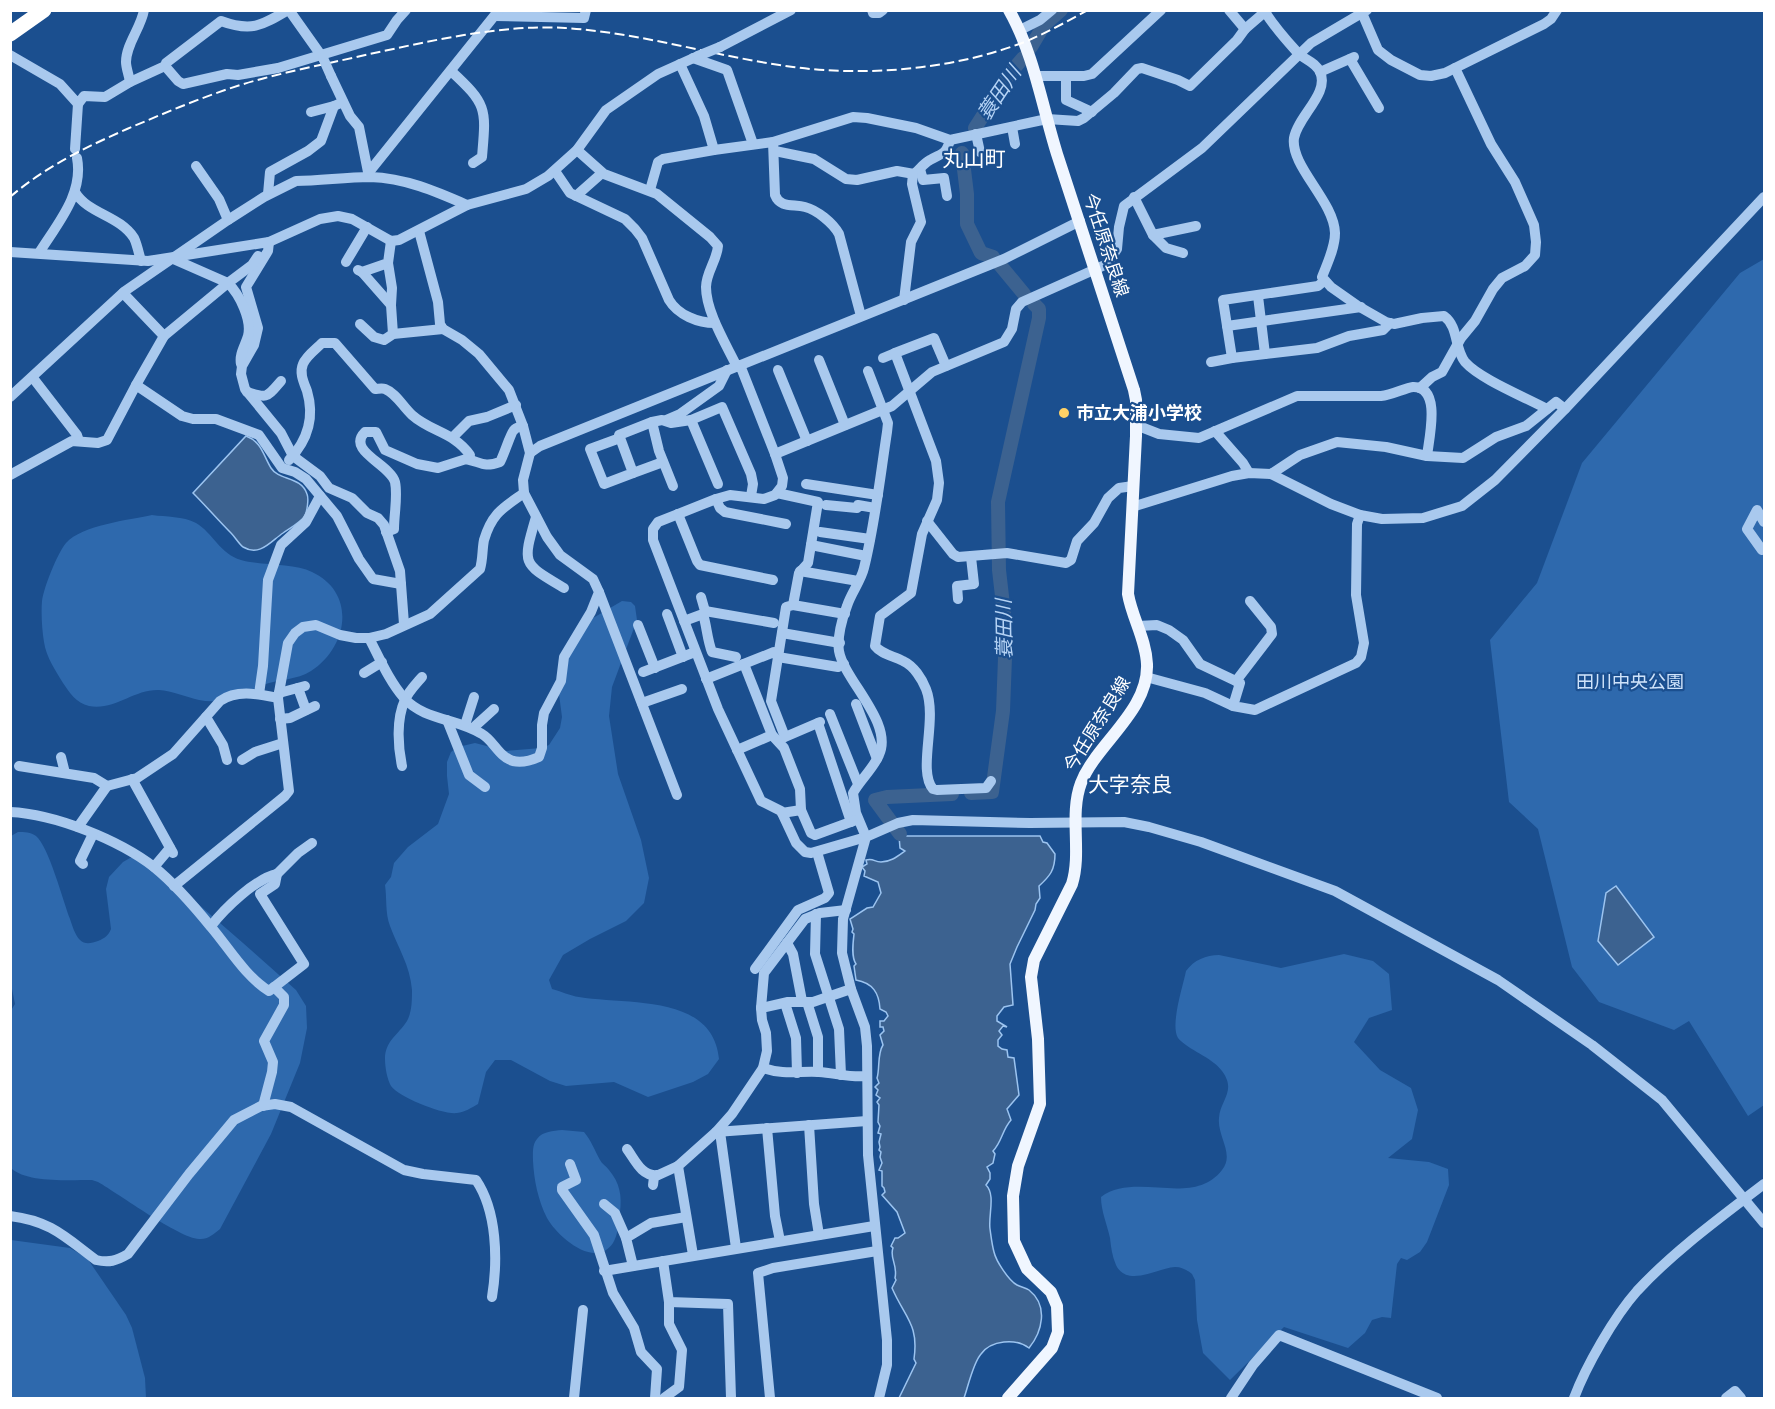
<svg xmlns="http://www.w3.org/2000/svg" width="1775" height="1409" font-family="'Golos Text','Noto Sans JP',sans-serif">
<rect width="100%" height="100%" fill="#1b4f8f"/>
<g fill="#2e69ad">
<polygon points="1764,259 1764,1105 1748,1116 1689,1021 1674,1030 1599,1002 1572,967 1538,829 1509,802 1490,640 1537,583 1582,463 1740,273"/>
<path d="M152,515C166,517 183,516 196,523C213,533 220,554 241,560C262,566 294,563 312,572C357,593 348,647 311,671C297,680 279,679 263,685C242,694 223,705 199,700C186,697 172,691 159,690C134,689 114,711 89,706C76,703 70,693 63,683C56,671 46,657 44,642C42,630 41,614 42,601C44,587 57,554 66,543C82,525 129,520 152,515Z"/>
<path d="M622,601L631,602L635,606L637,620L612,687L609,716L618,774L641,840L649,878L644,903L626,921L590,939L563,955L549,980L552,989C561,991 570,996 579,997C625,1005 713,993 719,1059L708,1074L693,1082L648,1097L614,1082L566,1086L550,1081L511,1060H495L486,1072L478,1104C471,1108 465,1112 457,1113C443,1115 399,1097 391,1086C387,1079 385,1067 385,1059C385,1041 398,1035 407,1021C412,1012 412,1000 412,990C410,965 398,948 390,926C385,913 387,898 385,885L391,877L394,863L408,847L438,824L449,794L447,776V762L451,752L458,747L475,743L506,751L541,748L549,745L560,728L562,717L557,679L588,621Z"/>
<path d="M18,832C24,832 31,832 36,836C49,847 63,901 70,919C72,925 75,935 80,940C85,945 92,943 98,941C105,938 108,936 111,929L106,889L109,877L123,862L130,858H138L159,870L243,943L296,990L306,1006L307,1028L300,1063L271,1134L220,1229C214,1234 207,1240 199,1239C179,1238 119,1194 98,1182L92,1180C70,1180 26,1183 11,1168L10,1012L15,1004L11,984V836Z"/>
<path d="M1344,954L1373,961L1389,974L1392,1010L1369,1018L1354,1042L1380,1070L1411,1088L1418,1110L1412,1139L1388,1158L1429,1162L1448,1169L1449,1185L1427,1242L1420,1252L1407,1260L1401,1258L1397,1264L1391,1318L1382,1317L1372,1320L1365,1333L1348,1348L1284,1327L1230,1380L1203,1353L1197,1320L1195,1280L1192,1274C1187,1270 1182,1267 1175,1267C1158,1268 1127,1288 1116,1265C1112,1256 1111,1247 1110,1238C1107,1224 1101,1211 1101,1197C1136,1171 1193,1208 1222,1170C1235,1154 1217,1136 1219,1118C1220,1100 1237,1091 1222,1071C1212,1057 1188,1050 1178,1038C1170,1025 1183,986 1186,971C1194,960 1206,955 1219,955L1281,968Z"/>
<path d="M562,1130L584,1132C591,1140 595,1151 600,1160C602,1164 606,1166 609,1170C620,1183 622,1196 620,1212C619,1222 618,1235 613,1243C595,1270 557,1236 547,1218C538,1200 534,1180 533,1161C533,1153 532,1145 537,1139C543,1131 553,1131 562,1130Z"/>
<polygon points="11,1240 70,1248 87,1258 126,1315 132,1328 145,1378 146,1398 11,1398"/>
</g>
<g fill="#3c6290" stroke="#9cc4f0" stroke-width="1.5">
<path d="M246,436C262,442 263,455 271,468C279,481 301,476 307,494C309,499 307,511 305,516C300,523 290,528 283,533C271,541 260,557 243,547C239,544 235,537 231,533C218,520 206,506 193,493Z"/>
<path d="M898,827L905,836H1040L1043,842L1047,843L1055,854C1055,870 1050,876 1039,886L1040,898L1036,904L1035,910L1017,947L1010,964L1013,1005L1004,1007L997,1016V1021L1007,1027L1003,1026L999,1031L1002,1035L998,1040V1046L1002,1049L1007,1050L1008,1057L1014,1058L1019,1095L1007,1109L1011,1120C1002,1130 1002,1142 993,1151L995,1154L993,1163L987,1167L990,1173V1179L986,1185C996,1195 988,1216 990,1229C991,1236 992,1245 994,1252C996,1261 1009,1281 1017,1285C1021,1287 1026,1288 1029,1290C1049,1306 1042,1332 1029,1348C1016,1338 991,1340 981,1354C973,1363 968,1387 964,1398H899L916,1363L914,1359C919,1324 905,1318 892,1288L896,1280L895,1278C898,1265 889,1257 893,1248L891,1246L895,1238H898L905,1233L897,1212L882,1195L885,1192L884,1188L882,1186V1171L879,1170L882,1163L880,1157L881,1152L879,1150L880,1147L879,1142L881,1134L878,1133L880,1126L878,1122L879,1105L877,1102L880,1098L876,1095L878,1090L875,1087L879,1083L877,1078C880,1069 877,1054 883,1045L880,1035L884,1031L883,1027H880V1021H884L888,1016L886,1012L880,1009C879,993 873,983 856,980L854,966L856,964C851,957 853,943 854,934L852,932L853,929L850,919L867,908L873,907L881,893L878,882L864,876L865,871L862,867L867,864L866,860C874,858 874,862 881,862C891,862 898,856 905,851L900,848L899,836L891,830Z"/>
<polygon points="1616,886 1654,937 1618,965 1598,941 1606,893"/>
</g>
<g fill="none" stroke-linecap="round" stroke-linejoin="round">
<g stroke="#3c6290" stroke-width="14">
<polyline points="1031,47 1044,25 1061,10"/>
<polyline points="975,128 1011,72 1023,58"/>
<polyline points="962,153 967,194 967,224 981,253 993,257"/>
<polyline points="1000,265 1024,294"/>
<polyline points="971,793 992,792 1003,711 1006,631 999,570 998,502 1039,318 1039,309 1034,304"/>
<polyline points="900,834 875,800 887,797 952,794"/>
</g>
<g stroke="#a9c9ee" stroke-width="10">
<polyline points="289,10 323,58"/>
<polyline points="872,10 873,13 879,13 883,10"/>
<polyline points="1229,10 1245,29 1267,10"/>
<path d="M1265,12C1274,26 1286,40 1297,52C1304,60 1315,61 1320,72C1330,93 1298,116 1294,138C1290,166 1334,201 1335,233C1335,248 1327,264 1322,277L1331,287L1358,306L1386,322L1394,324L1422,318L1444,316C1459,327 1454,348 1465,362C1480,379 1525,397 1547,409"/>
<polyline points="1362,13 1378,50 1391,60 1420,75 1431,76 1445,73 1544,24 1551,19 1557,10"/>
<polyline points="495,16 584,18 586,10"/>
<polyline points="1020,30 1040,20 1052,10"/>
<polyline points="720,47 791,10"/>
<path d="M10,55L60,84L78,104L84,96L105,97L130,82L165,66L166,63L221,21C251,32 261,26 288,10"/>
<polyline points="693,58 727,70 753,144"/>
<polyline points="1350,59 1379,108"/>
<polyline points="680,64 704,116 714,150 773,142 853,117 867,118 916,128 950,140 1047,119 1078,121 1084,118 1114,93 1137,69 1142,68 1178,80 1190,86 1237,40 1245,29"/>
<polyline points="165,66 178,81 183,84 227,74 238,75 278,68 387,35 397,20 406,10"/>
<path d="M451,71C488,105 486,109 482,157L473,163"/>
<polyline points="1320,72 1354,57"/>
<polyline points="331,76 350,116 359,127 369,177"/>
<polyline points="1035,76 1084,76 1092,74 1161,10"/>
<polyline points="1066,76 1066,100 1092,112"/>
<path d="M130,82C129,75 126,68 126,62C126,44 141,28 144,10"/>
<polyline points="311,112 334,106"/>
<polyline points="1012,127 1015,144"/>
<polyline points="976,134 980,152"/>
<path d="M773,142L775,195C780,208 793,204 805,207C817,210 833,223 839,234L861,316"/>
<polyline points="75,149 78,104"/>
<path d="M577,150L604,174L657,194L710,237L718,246C717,260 706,273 706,287C706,312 726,344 737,367"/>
<path d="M775,151L814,159L846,179L857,180L897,171L914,174C919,170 924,163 930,160C942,153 946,155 950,140"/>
<polyline points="196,166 219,199 228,220"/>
<polyline points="920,169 923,180 944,178 947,196"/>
<path d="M555,171L570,193L625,219L635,229L642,238L669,300C678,315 698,323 715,323"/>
<polyline points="369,172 499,10"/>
<polyline points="650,190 658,162 663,159 714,150"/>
<path d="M75,192C88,214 119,215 134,238C137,244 139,254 141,261"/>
<polyline points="268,194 270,172 308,151 321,141 334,106 343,102"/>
<polyline points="576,196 602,173"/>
<polyline points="1134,197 1153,235 1166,248 1183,253"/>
<polyline points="1153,235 1196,226"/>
<polyline points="269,242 268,251 246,287 258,328 254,345 242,366 241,374 245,389 281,433 293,456 320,476 329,488 352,498 367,513 378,518 384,525 400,571 404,624"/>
<polyline points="10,252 148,261 269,242 320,219 338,216 352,219 391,241 399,240 467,205 526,189 548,176 577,150 606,110 658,74 698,56"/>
<path d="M39,253C57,224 84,194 77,158"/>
<polyline points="346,262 367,227"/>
<polyline points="388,263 392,288 391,305"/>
<polyline points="358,270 362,272 388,263 391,241"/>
<polyline points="362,272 391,305 393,334"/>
<polyline points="1324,281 1318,286 1223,300 1232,358 1317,348 1349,336 1383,330 1390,323"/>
<polyline points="123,293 164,336"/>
<polyline points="1258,296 1265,354"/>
<polyline points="904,300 911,242 921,222 912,184 913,174"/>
<polyline points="360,324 374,337 384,340 393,334 443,329"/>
<polyline points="1227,326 1361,307"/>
<polyline points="883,358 895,353"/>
<polyline points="819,360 845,425"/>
<polyline points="1211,362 1232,358"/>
<path d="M241,364C239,354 245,346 248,336C252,320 240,295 228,283L252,265L258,256"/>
<path d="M740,365L775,454L783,478L782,486L775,495L764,499L730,495L716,499L658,522L653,529V540L718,709L761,801L781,811L796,843L805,852L811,853L866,837L856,813L853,793C860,780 873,769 879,755C894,723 844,680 839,651C837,638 842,618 847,606C851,593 861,581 864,568C875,524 880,478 887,432L888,423L868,371"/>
<path d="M946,366L934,338L895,353L936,461L939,483L937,500L922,534L911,593L880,616L875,646C881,654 894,656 903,661C914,666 922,679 926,689C938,720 917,770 933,789L937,790L986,788L991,781"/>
<polyline points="778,370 807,441"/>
<polyline points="33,378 77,435 79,441"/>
<polyline points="136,385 164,336 228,283 171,258"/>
<polyline points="1420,388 1432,377 1442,372 1461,338 1475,321 1493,289 1502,278 1525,266 1535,255 1536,242 1534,225 1515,182 1491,144 1455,68"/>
<path d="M247,392C268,399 267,397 281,381"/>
<path d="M10,397L125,291L228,220L264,197L296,181C320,181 345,177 370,177C405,178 435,191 467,205"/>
<polyline points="666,420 680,414 719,386 727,370"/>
<polyline points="652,422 659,451 673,486"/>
<path d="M1136,425L1159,434L1199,438L1297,396H1381C1392,395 1405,388 1413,387C1442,386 1429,438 1427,456"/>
<polyline points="1215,431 1243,463 1249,473"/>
<polyline points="453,437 469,421 487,417 516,405"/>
<polyline points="620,438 590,449 604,484 633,473 619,435 652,422 662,420 671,423 691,420"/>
<polyline points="530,453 540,446 1004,259 1080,221"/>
<polyline points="775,454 892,406 932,372 1004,342 1012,329 1016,309 1022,302 1107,264 1117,249 1119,227 1124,206 1202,148 1311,43 1367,10"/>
<path d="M289,460C308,440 315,418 307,391C304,383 299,373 303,364C306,356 316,349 322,343H335L375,389C378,389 382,388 385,389C396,393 403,407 412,415C431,432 454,432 470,455L469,459"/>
<polyline points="633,473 663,462"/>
<polyline points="1271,474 1300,455 1337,442 1386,447 1427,456 1463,458 1496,437 1526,426 1556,402 1565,409"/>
<polyline points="10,475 72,441 98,443 107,440 136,385 182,416 193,419 216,419 259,435 282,468 295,472 306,479 337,516 359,559 373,579 401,584"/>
<polyline points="718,484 691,420 722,407 751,474 753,484 751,496"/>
<polyline points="806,484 878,495"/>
<polyline points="777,493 818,502 808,563 799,573 793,605 786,607 771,701 785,737 820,722"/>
<polyline points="716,499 720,508 725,512 786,524"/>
<polyline points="826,505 857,508 858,505 875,508"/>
<polyline points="1132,507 1232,476 1249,473 1271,474 1331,504 1360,515 1382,519 1423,518 1462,506 1495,480 1565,409 1764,197"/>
<polyline points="678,514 697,561 700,565 773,580"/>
<path d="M536,517C522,565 522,563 564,588"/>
<polyline points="927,521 953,554 958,557 1007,553 1066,563 1071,560 1077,541 1094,523 1108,498 1119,488 1133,486"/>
<path d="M386,532L394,529C394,514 398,496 395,482C390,464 346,451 365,432H376L385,450L417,464L438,468L466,459C481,462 483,468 500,462C504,455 511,432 514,430C516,427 520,427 523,426"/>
<polyline points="820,532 870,539"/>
<polyline points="811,545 866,556"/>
<polyline points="1762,550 1747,529 1757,510 1764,522"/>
<polyline points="800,571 858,581"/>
<polyline points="599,592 677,795"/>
<polyline points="958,599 957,586 974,584 971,557"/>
<polyline points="793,605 845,614"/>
<polyline points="705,611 774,623"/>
<polyline points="667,614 683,657"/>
<path d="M703,614C707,627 707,639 712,652L736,657"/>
<polyline points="684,621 703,614 705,611 701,597"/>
<polyline points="638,625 655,668"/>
<polyline points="1138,626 1157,625 1169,630 1183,640 1200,664 1240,683 1233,706 1255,710 1356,663 1361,657 1364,643 1356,595 1357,524 1360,515"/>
<polyline points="782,633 840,643"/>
<path d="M369,638C379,657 389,681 404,698C425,721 457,718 482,734C494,741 498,756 513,761C522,763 530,761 539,757L542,748V725L544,713L561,681L564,657L591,612L599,592L593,579L560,555L547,537L524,493L523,480L530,453L523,426L509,390L479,354L462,340L443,329L440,324L438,302L419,231"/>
<polyline points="744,664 772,735 784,748 800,789 801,810"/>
<polyline points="643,672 695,652"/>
<polyline points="364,673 382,662"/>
<polyline points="1146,677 1205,693 1233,706"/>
<polyline points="706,679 774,652 778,657 838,667 844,664"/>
<polyline points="1236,681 1272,634 1271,627 1250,601"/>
<polyline points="298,688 306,710"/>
<polyline points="279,693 305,686"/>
<polyline points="259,694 263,666 268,580 281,545 306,522 320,496"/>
<polyline points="642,703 682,689"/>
<polyline points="856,704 877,759"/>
<polyline points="830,714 858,784"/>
<polyline points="206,717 223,745 227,760"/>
<polyline points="280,719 290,718 315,706"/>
<polyline points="447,720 469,775 485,787"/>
<polyline points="818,723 851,822"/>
<polyline points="465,725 474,697"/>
<polyline points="473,728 494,709"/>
<polyline points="737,750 772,735"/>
<polyline points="61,757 65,773"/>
<polyline points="242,760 255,752 283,743"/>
<polyline points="19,766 94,778 107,786"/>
<path d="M402,766C398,747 396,719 405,700C408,692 416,684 422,677"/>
<polyline points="132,779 173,853"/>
<path d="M10,812C55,814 119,840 154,867C175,884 194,906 211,927C229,948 245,976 269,991L304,964L260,894L275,884L277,874L298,853L312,843"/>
<polyline points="782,813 801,810 811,833 815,835 856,820"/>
<path d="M78,827L107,786L137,778L173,754L220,701C237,689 258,694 278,698"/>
<polyline points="83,864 80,861 93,834"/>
<polyline points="154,867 170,848"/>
<path d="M174,886L285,796L289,791L278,698L288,643L295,633L303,627L316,625L340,635L356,638H369L386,634L430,614L480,569C483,559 482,550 484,540C492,513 503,508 524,493"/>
<polyline points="816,914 815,954 839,1029 841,1075"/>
<path d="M211,926C225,908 255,879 277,874"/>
<polyline points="787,943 793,954 802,1001"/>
<polyline points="755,969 798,910 825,898 829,893 817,852"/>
<polyline points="807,1002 818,1037 818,1072"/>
<polyline points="785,1003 796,1038 797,1073"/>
<polyline points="761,1008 764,973 805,919 820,913 846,910"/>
<path d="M763,1068C784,1075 798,1071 819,1072C835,1073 851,1078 867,1076"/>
<polyline points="263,1106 272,1072 273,1062 264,1041 284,1005 284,997 274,987"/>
<polyline points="809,1125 814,1204 819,1235"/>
<polyline points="767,1128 775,1216 780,1241"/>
<polyline points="716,1132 867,1121"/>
<polyline points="720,1132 736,1248"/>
<path d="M627,1149C635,1160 642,1177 657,1175"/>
<polyline points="570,1164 576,1180 562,1187 562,1190 594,1235 613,1293 634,1328 641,1352 657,1369 655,1398"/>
<polyline points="653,1185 654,1177 678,1166"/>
<polyline points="604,1204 615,1213 626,1238"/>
<path d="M10,1216C51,1221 65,1237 96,1260C109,1263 116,1261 128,1254L189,1174L234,1120L261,1106L275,1104L291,1107L404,1170L423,1174L476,1180C497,1211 498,1260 492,1297"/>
<polyline points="693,1255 678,1166 716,1132 732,1114 763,1068 767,1051 766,1033 762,1020 761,1008 788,1002 813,1002 851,989"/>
<polyline points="663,1261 669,1302 728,1304 731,1398"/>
<polyline points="633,1266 626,1238 651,1223 686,1217"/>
<polyline points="604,1271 874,1226"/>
<polyline points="574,1398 583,1310"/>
<polyline points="664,1398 679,1387 682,1350 669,1324 669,1302"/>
<polyline points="770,1398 758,1273 773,1268 877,1251"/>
<polyline points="879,1398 887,1365 887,1340 868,1155 867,1046 865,1027 851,989 842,953 843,919 866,837 898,823 913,820 1030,823 1124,822 1149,827 1201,842 1335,891 1498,980 1592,1045 1662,1100 1764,1223"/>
<polyline points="1231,1398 1253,1365 1279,1335 1437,1398"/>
<path d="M1574,1398C1586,1366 1614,1317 1637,1291C1674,1251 1721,1217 1764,1184"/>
<polyline points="1726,1398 1735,1391 1741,1398"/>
</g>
<path stroke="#f0f6ff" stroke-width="12" d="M1008,1398L1052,1348L1058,1332L1057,1306L1051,1292L1027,1269L1014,1241L1013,1196L1018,1166L1040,1104L1038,1039L1031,977L1034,960L1072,884C1082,852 1069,815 1081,783C1096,744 1149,711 1147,664C1146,639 1132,618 1128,594L1136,436V400L1134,390C1108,311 1082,232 1057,154C1042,106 1034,54 1009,10"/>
<polyline stroke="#fff" stroke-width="15" points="10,34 44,10"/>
<path stroke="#fff" stroke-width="2" stroke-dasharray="10 4.5" stroke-linecap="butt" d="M10,197C45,167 86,147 127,129C172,110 218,90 265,78C299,69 335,62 370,54C430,41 503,24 565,28C643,33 717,57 793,67C869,77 956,69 1027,41C1048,32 1068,21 1088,10"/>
<g stroke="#a9c9ee" stroke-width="10">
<polyline points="698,56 720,47"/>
<polyline points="323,58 331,76"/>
</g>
</g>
<circle fill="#ffd166" stroke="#1b4f8f" stroke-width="2" cx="1064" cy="413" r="6"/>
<g text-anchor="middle" stroke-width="4.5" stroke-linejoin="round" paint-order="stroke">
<g font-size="18" fill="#fff" stroke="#1b4f8f">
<text transform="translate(1106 245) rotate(72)" y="6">今任原奈良線</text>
<text transform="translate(1097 724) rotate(-58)" y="6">今任原奈良線</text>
</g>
<g font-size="18" font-weight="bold" fill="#fff" stroke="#1b4f8f" text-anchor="start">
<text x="1076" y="419">市立大浦小学校</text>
</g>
<g font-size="18" fill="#cfe3fa" stroke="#1b4f8f">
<text x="1630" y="688">田川中央公園</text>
</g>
<g font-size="20" font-style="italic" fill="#b5d3f5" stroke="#1b4f8f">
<text transform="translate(999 93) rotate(-56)" y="7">蓑田川</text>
<text transform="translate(1004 629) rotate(-91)" y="7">蓑田川</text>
</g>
<g font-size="21" fill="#fff" stroke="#1b4f8f">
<text x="974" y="166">丸山町</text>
<text x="1130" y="792">大字奈良</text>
</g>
</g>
<rect width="1775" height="1409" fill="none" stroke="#ffffff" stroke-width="24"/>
</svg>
